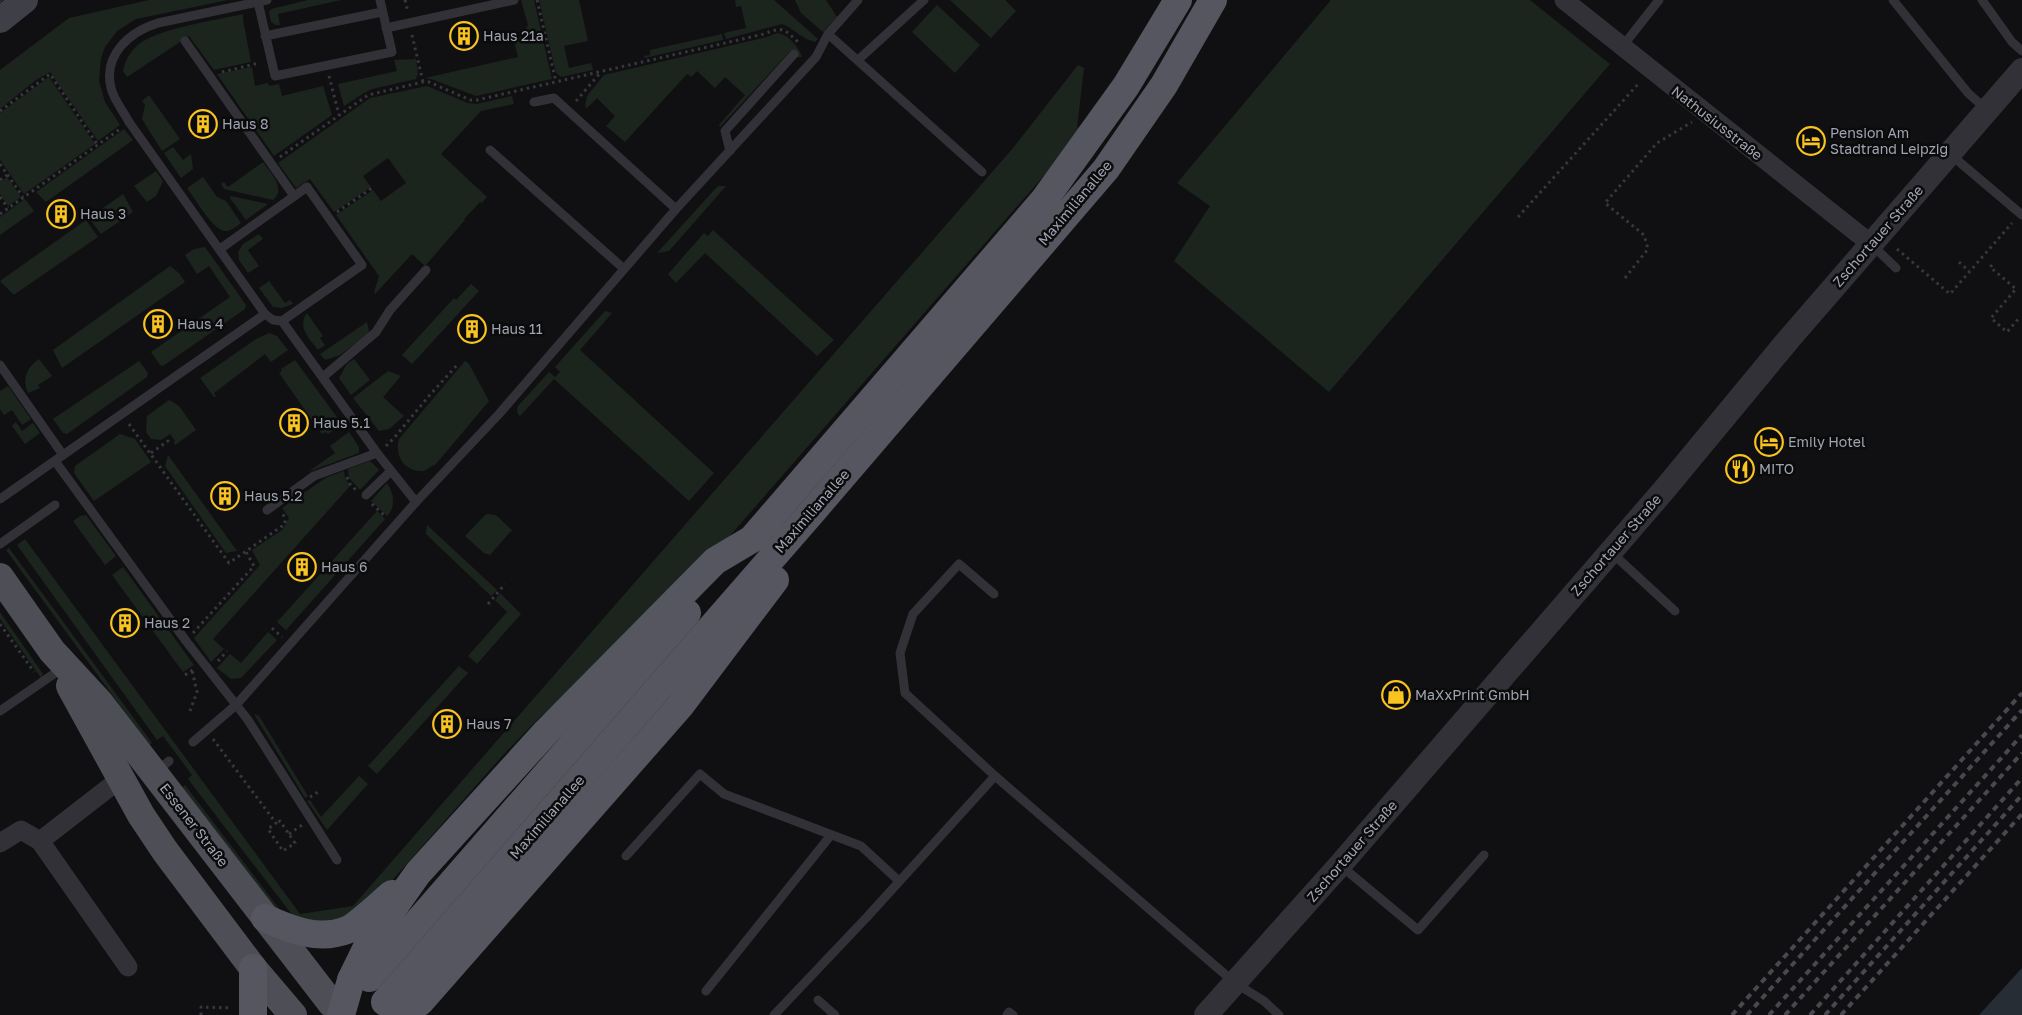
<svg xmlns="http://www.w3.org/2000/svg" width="2022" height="1015" font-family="'Golos Text',sans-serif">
<rect width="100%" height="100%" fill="#101012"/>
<g fill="#1c241e">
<polygon points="149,0 228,0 136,19 117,31 105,47 101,58 99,81 105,102 120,125 98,141 50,72 36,80 0,109 0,70 69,18"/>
<polygon points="308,0 341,0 278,14 280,25 276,25 271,22 269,12 271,9"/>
<polygon points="521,0 534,0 552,79 476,96 431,79 425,78 518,57 515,45 528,25"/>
<polygon points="539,0 579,0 588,41 564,46 569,68 591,63 593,70 561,77 556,73"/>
<path d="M735,0H774L818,39L815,42C801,39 794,28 782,24L726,39L724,33L746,28L741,6L736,7Z"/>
<polygon points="795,0 826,0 837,17 823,32 801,13"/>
<polygon points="950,0 1005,0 1016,11 991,38"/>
<polygon points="1331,0 1530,0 1610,64 1329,392 1174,261 1210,206 1177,183"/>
<polygon points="937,5 980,45 955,73 912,32"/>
<path d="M243,14V20L251,62L214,70L189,36L127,77L123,71C125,59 132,49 142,42C163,28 217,20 243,14Z"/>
<path d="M777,33C788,34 799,47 802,57H797L790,51L720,127L719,125L745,95L725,77L715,88L697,71L691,77L687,74L625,142L606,126L615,116L597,98L587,108L585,107L587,96L604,75L767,37Z"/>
<polygon points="722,34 723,40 645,58 644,56 650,55 650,50"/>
<polygon points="416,59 418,73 416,79 372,89 364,93 344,106 338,84 397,71 394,60"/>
<polygon points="1078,65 1084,68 1077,128 1090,119 1068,148 722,545 629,637 539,718 504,754 365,911 356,920 300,925 188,779 192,775 163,736 157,740 17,545 25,539 300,914 353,906 1013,148"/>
<polygon points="252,67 255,86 267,83 270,86 279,84 282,96 323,86 332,115 274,156 217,74"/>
<polygon points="49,77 95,144 24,194 0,160 0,113"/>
<polygon points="427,86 468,103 476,104 512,96 514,104 481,111 441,154 487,197 482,203 480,202 464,219 465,220 425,266 412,254 375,294 374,292 379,276 336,215 373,190 381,201 406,183 388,158 363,176 371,187 334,212 310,179 296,188 278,163 370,98"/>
<polygon points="149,95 180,139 162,151 142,119 145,105 142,101"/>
<polygon points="124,129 133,140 46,202 36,192"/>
<polygon points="173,147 183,160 191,154 193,169 181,178 164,153"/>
<path d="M263,162C270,172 287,189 273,200L224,189L221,184L224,182L228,187Z"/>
<polygon points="156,171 163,181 156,196 147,202 134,186"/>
<polygon points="7,177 21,197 8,206 0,194 0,182"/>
<path d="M203,177L217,197L226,201L241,223C237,226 232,230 227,231C214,233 195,198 187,188Z"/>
<polygon points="719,186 726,186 669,251 657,253 716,188"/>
<polygon points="123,194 133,212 101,234 89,218"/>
<polygon points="231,196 268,204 246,220 230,198"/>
<polygon points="25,199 34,211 0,235 0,217"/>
<polygon points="86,220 98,237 15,294 13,294 0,281"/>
<polygon points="713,230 834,340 817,356 705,253 676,283 668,274 704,233 708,236"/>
<polygon points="259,234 263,239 248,250 259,266 248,273 239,260 238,252 243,244"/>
<polygon points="205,247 246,305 245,309 163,366 160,365 151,352 230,297 209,266 197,274 185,255 194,249"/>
<polygon points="170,266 179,273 185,282 62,368 53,350"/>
<polygon points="269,281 285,303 290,300 293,304 282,308 273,307 259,288"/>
<polygon points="471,284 479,291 412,364 402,355 454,298 456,300"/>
<path d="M605,311L612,313L580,350L714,473L689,501L554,379L520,416C516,413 517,410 518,406L549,372L555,377L560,372L555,367Z"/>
<path d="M307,313L323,336L320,338L325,345L318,350C309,338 297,327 307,313Z"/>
<polygon points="367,322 369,331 367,335 340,355 325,360 320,354"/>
<polygon points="269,333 277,336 288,350 271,362 265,354 214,393 216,396 214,397 200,378 256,339"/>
<path d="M39,359L52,376L38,385L40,388L28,393C22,379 26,368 39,359Z"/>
<polygon points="354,359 370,380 351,395 339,378 347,364"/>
<polygon points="295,360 342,424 328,434 326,432 322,434 279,373 282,371 281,369"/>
<polygon points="139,361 148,373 147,377 67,434 63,433 53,419"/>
<path d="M465,361L469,364L489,401L436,464L424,471C405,472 394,457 399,439Z"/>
<polygon points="388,371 401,376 383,397 404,416 389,429 379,431 353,398"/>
<polygon points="8,386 31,419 22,425 12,410 4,415 0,409 0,391"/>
<polygon points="169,400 179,406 196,430 175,445 174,443 175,441 170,434 161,440 151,439 146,432 147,416"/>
<polygon points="16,422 22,431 33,423 40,433 25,444 12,426"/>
<polygon points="349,432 359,447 359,453 308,472 335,453 330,446"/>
<polygon points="120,434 135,439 151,462 94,501 74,473 75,466"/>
<polygon points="168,455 237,551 226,553 165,466"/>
<polygon points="370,461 379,470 360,490 349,478 348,469"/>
<polygon points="344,471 345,478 350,486 213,639 224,649 211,662 194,638 260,565 252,550 282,530 289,518 282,508 327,477"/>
<path d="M387,483C394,493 396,507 387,516L371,501Z"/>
<polygon points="377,511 385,519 286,630 277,622"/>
<polygon points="488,514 496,515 512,530 490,555 484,553 465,536 485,515"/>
<polygon points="86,515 116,556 105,565 73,521 80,516"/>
<polygon points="427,525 497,590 491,596 426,534"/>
<polygon points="9,548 152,743 149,745 6,550"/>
<polygon points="123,567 194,665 183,672 112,575"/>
<polygon points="500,593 521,614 477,664 468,656 507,612 495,600"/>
<polygon points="0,612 43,674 41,678 0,619"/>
<polygon points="268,632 277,640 241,678 231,679 217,668 230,654 241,663"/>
<polygon points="459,666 468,673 377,774 368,766"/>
<polygon points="254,714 259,716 308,796 305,798"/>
<polygon points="359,776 368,784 327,830 307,801 310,800 321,817"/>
<polygon points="185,785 286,918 273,907 181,788"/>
</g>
<polygon fill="#262d35" points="2022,968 2022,1015 1979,1015"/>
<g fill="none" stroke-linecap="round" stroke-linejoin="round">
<g stroke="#37383e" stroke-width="3" stroke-dasharray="2.5 4" stroke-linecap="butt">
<polyline points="405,0 408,12"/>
<polyline points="537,0 556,82"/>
<polyline points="412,35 423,82"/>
<polyline points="222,72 259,63"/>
<polyline points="329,76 339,115"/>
<polyline points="576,101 601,72"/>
<polyline points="0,111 50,74 97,144"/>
<path d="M280,157L368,95L423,82H429L470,100H477L764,34C783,26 784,29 798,42"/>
<polyline points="0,164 23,197"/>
<polyline points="0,180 7,175"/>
<polyline points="0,197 8,208"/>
<polyline points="337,212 372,188"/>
<polyline points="0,214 120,129"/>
<polyline points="1518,217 1640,82"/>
<polyline points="1897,249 1950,294 2012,223"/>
<polyline points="1959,262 1969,271"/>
<polyline points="1992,265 1990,267 2016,289 1991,318 2007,332 2020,317"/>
<polyline points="1625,278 1648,249 1644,235 1605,203 1657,143 1692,122"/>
<polyline points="129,424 229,563 285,524 285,519 283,514"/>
<polyline points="386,446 394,438 428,397 458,364"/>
<polyline points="151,453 168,441 171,445"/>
<polyline points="347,477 350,484 356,490"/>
<polyline points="372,504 386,517"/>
<polyline points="488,604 505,584"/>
<polyline points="0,624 34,672"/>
<polyline points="272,628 282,637"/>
<polyline points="193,633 254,566 246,552"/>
<polyline points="218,661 227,651"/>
<polyline points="185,675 194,669"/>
<polyline points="190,711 197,692 192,670"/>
<polyline points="213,739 276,823 268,829 283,851 295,843 280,821 276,823"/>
<polyline points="310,797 318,792"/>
<polyline points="289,834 302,825"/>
<polyline points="201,1015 201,1007 232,1008"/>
</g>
<g stroke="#313137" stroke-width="9">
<polyline points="1893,0 1968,93 1987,110"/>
<polyline points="1982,0 2012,42 2022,51"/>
<polyline points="258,2 275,76 392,52 380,0"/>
<polyline points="386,28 514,0"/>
<polyline points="828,34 982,172"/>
<polyline points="265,36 382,12"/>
<polyline points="185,41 294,196"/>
<polyline points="1622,47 1659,0"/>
<polyline points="858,60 924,0"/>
<polyline points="534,102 554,98 676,209"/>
<polyline points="490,150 623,268"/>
<polyline points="730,151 725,131 794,54"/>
<polyline points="1950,154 2022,215"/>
<polyline points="1871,244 1896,268"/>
<path d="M220,249L307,187L362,265L282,321L273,320L265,314L129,122C123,111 114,100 111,88C103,55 129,32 158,23L267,0"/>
<polyline points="282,321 377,453 416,502"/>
<polyline points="0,365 63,455"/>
<polyline points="323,377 376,332 390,310 426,270"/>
<polyline points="55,461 186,641 248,720 337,860"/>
<polyline points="366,495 391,471"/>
<polyline points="0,499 265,314"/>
<polyline points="267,510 314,476 377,453"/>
<polyline points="0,544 55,505"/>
<polyline points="1612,553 1675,611"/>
<polyline points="994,594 959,564 913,614 900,653 905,693 995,776 1235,983 1264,1001 1279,1015"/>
<polyline points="0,711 61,669"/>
<polyline points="193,742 236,705 416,502 499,414 676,209 816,57 828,34 858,0"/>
<polyline points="156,772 169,761"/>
<polyline points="626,856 700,774 724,794 861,846 899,881"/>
<polyline points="1340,865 1418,930 1484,855"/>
<polyline points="706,991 831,835"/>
<polyline points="818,1000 835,1015"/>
<polyline points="774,1015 867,917 995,776"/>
<polyline points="1007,1015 1009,1012 1013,1015"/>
</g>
<g stroke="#313137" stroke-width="19">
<polyline points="1564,0 1871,244"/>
<polyline points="120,779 40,841 128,967"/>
<polyline points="0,843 21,830 40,841"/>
</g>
<polyline stroke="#313137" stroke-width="24" points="1206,1015 1340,865 1664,490 1789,339 2022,70"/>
<polyline stroke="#3f4047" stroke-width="26" points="0,20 25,0"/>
<g stroke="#4d4e56" stroke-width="28">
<polyline points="0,577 52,651 100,703 331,1003"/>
<polyline points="70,686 141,815 165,851 253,968 293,1015"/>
</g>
<g stroke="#55565f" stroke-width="28">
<path d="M265,918C291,930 319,941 347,930C357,926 382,902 392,894"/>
<polyline points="369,978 687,613"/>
<polyline points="351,980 370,941 418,873 547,731 715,561 752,539 1044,200 1126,86 1178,0"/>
<polyline points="385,1002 812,512 1106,169 1164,85 1213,0"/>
<polyline points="253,1015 253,968"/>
<polyline points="402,1015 420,1002 680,706 775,580"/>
</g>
<polyline stroke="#484950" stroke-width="1" points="0,2 2,0"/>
<g stroke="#484950" stroke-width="4" stroke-dasharray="6 5" stroke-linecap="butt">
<polyline points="1732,1015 2022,693"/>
<polyline points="1747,1015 2022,710"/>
<polyline points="1769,1015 2022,735"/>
<polyline points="1785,1015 2022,753"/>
<polyline points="1810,1015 2022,778"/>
<polyline points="1825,1015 2022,795"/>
<polyline points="1841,1015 2022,814"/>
</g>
<polyline stroke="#55565f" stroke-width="28" points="341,1015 351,980"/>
</g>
<defs>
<symbol id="building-ring" viewBox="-11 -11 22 22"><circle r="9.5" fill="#0b0b0c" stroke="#f9c320" stroke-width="1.5"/><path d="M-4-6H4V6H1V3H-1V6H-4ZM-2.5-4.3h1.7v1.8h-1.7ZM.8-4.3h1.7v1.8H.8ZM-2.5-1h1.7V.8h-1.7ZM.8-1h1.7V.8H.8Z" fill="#f9c320"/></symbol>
<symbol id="hotel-ring" viewBox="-11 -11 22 22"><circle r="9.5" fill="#0b0b0c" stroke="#f9c320" stroke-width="1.5"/><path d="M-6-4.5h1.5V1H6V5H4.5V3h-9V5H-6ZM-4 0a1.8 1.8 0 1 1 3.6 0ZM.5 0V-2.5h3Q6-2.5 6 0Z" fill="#f9c320"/></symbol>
<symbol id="restaurant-ring" viewBox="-11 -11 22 22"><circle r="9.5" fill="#0b0b0c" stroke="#f9c320" stroke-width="1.5"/><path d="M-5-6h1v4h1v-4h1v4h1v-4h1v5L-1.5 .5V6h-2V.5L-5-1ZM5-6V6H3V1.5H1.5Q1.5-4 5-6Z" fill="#f9c320"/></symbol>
<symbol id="shop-ring" viewBox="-11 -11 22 22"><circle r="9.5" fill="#0b0b0c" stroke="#f9c320" stroke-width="1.5"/><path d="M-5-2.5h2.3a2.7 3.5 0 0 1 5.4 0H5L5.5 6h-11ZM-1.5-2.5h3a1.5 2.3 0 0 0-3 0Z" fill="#f9c320"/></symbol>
</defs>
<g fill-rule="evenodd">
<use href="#building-ring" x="448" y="20" width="32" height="32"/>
<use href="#building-ring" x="187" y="108" width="32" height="32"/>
<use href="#hotel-ring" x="1795" y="125" width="32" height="32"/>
<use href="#building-ring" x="45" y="198" width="32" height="32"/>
<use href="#building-ring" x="142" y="308" width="32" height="32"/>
<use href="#building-ring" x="456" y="313" width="32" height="32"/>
<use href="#building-ring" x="278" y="407" width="32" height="32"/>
<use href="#hotel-ring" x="1753" y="426" width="32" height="32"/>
<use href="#restaurant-ring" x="1724" y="453" width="32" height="32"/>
<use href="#building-ring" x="209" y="480" width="32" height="32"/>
<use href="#building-ring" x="286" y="551" width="32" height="32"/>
<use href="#building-ring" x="109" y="607" width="32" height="32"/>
<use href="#shop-ring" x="1380" y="679" width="32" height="32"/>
<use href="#building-ring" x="431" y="708" width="32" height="32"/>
</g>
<g text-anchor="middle" stroke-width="5" stroke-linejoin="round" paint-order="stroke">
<g font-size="14" fill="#a0a5b3" stroke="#0b0b0c" text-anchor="start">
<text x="483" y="41">Haus 21a</text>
<text x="222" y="129">Haus 8</text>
<text x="1830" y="138">Pension Am<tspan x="1830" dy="16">Stadtrand Leipzig</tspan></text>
<text x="80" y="219">Haus 3</text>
<text x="177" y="329">Haus 4</text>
<text x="491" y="334">Haus 11</text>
<text x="313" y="428">Haus 5.1</text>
<text x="1788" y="447">Emily Hotel</text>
<text x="1759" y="474">MITO</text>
<text x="244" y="501">Haus 5.2</text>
<text x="321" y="572">Haus 6</text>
<text x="144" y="628">Haus 2</text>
<text x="1415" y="700">MaXxPrint GmbH</text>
<text x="466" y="729">Haus 7</text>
</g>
<g font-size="14" fill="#a0a5b3" stroke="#0b0b0c">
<text transform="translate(1717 123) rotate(38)" y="5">Nathusiusstraße</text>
<text transform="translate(1075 203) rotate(-50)" y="5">Maximilianallee</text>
<text transform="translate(1878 236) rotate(-49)" y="5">Zschortauer Straße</text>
<text transform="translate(812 511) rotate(-49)" y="5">Maximilianallee</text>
<text transform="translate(1616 545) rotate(-49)" y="5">Zschortauer Straße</text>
<text transform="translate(547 817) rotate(-49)" y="5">Maximilianallee</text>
<text transform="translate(194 825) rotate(52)" y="5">Essener Straße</text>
<text transform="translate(1352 851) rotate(-49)" y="5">Zschortauer Straße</text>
</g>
</g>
</svg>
